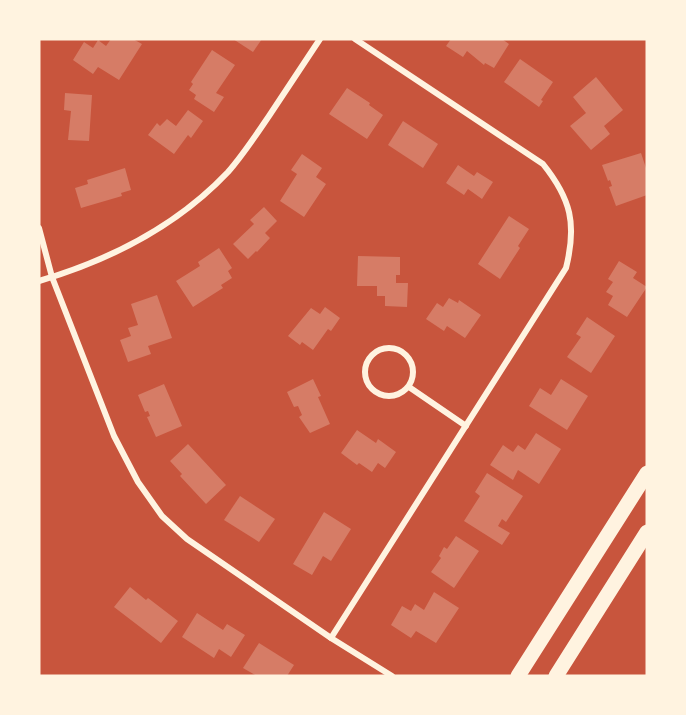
<svg xmlns="http://www.w3.org/2000/svg" width="686" height="715" font-family="'PT Sans',sans-serif">
<rect width="100%" height="100%" fill="#c8553d"/>
<g fill="#d67c66">
<polygon points="111,39 133,39 142,44 119,80 98,67 93,74 73,60 84,42 93,48 98,40 106,46"/>
<polygon points="233,39 262,39 253,52"/>
<polygon points="451,39 502,39 509,44 494,68 485,63 484,65 467,51 463,57 446,46"/>
<polygon points="212,50 235,65 216,93 224,97 214,112 194,99 196,95 189,90 193,84 191,82"/>
<polygon points="520,59 553,82 541,100 543,101 539,107 504,82"/>
<polygon points="596,77 623,110 604,126 610,134 591,150 570,126 586,113 573,97"/>
<polygon points="347,88 370,103 369,105 383,115 367,139 329,114"/>
<polygon points="65,93 92,95 89,141 68,140 71,111 64,110"/>
<polygon points="188,110 203,121 191,138 188,135 174,154 148,135 157,123 160,126 167,119 176,126"/>
<polygon points="403,121 438,144 423,168 388,145"/>
<polygon points="641,153 647,171 647,195 616,206 609,187 612,186 610,180 608,181 602,165"/>
<polygon points="302,154 322,168 316,177 326,184 304,217 280,201 297,174 291,170"/>
<polygon points="458,165 474,176 477,172 493,182 482,199 468,189 464,195 446,183"/>
<polygon points="125,168 131,190 121,193 122,196 81,208 75,188 88,184 87,180"/>
<polygon points="264,207 277,221 265,233 270,238 257,252 256,251 248,259 233,244 254,224 250,220"/>
<polygon points="509,216 529,229 518,246 520,248 500,279 478,264"/>
<polygon points="219,248 232,268 228,271 232,278 221,285 223,288 193,307 176,281 200,266 198,262"/>
<polygon points="358,256 400,257 400,275 396,275 396,283 408,283 407,307 385,306 385,296 377,296 377,286 357,286"/>
<polygon points="619,261 637,272 633,278 647,287 627,317 608,305 613,296 606,292 613,282 608,279"/>
<polygon points="157,295 172,338 148,346 151,354 128,362 120,340 131,336 128,328 138,325 131,304"/>
<polygon points="449,298 458,303 459,300 481,315 465,338 447,326 444,331 426,319 437,303 443,307"/>
<polygon points="325,307 340,318 331,331 328,329 313,350 302,342 300,345 288,336 311,308 320,314"/>
<polygon points="587,317 615,336 591,373 567,357 581,337 576,334"/>
<polygon points="313,379 321,396 318,397 330,424 310,433 299,417 302,415 298,406 294,407 287,392"/>
<polygon points="561,379 588,396 567,430 529,406 540,388 551,395"/>
<polygon points="164,384 182,426 156,437 147,417 150,416 148,411 145,412 138,395"/>
<polygon points="357,430 376,443 378,439 396,452 385,468 378,463 372,472 359,463 357,465 341,453"/>
<polygon points="536,433 561,449 539,484 518,470 513,480 490,465 503,445 513,452 518,445 525,450"/>
<polygon points="188,444 226,485 206,504 180,476 182,474 170,461"/>
<polygon points="487,473 523,496 506,522 502,519 498,526 510,533 502,545 464,521 480,496 475,492"/>
<polygon points="240,496 275,519 259,542 224,520"/>
<polygon points="324,512 351,529 331,561 323,556 312,575 293,564"/>
<polygon points="456,536 479,551 454,588 431,572 441,558 439,556 444,547 447,549"/>
<polygon points="130,587 146,600 148,598 178,621 161,643 114,607"/>
<polygon points="434,592 459,608 436,643 416,631 411,638 391,625 402,606 411,611 415,604 424,610"/>
<polygon points="197,613 223,630 227,624 245,635 231,657 219,649 214,658 182,637"/>
<polygon points="259,643 294,665 287,676 257,676 243,668"/>
</g>
<g fill="none" stroke-linecap="round" stroke-linejoin="round">
<g stroke="#fff3e0" stroke-width="6">
<polyline points="39,228 52,277 114,436 138,482 162,516 187,539 331,638 392,676"/>
<path d="M39,281C110,260 177,226 228,172C243,155 256,135 269,116C286,90 303,65 320,39"/>
<circle cx="389" cy="372" r="24"/>
<polyline points="409,387 466,426"/>
<path d="M331,638L566,268C577,224 571,199 543,164L355,39"/>
</g>
<g stroke="#fff3e0" stroke-width="15">
<polyline points="518,676 647,473"/>
<polyline points="556,676 647,532"/>
</g>
</g>
<rect width="686" height="715" fill="none" stroke="#fff3e0" stroke-width="81"/>
</svg>
